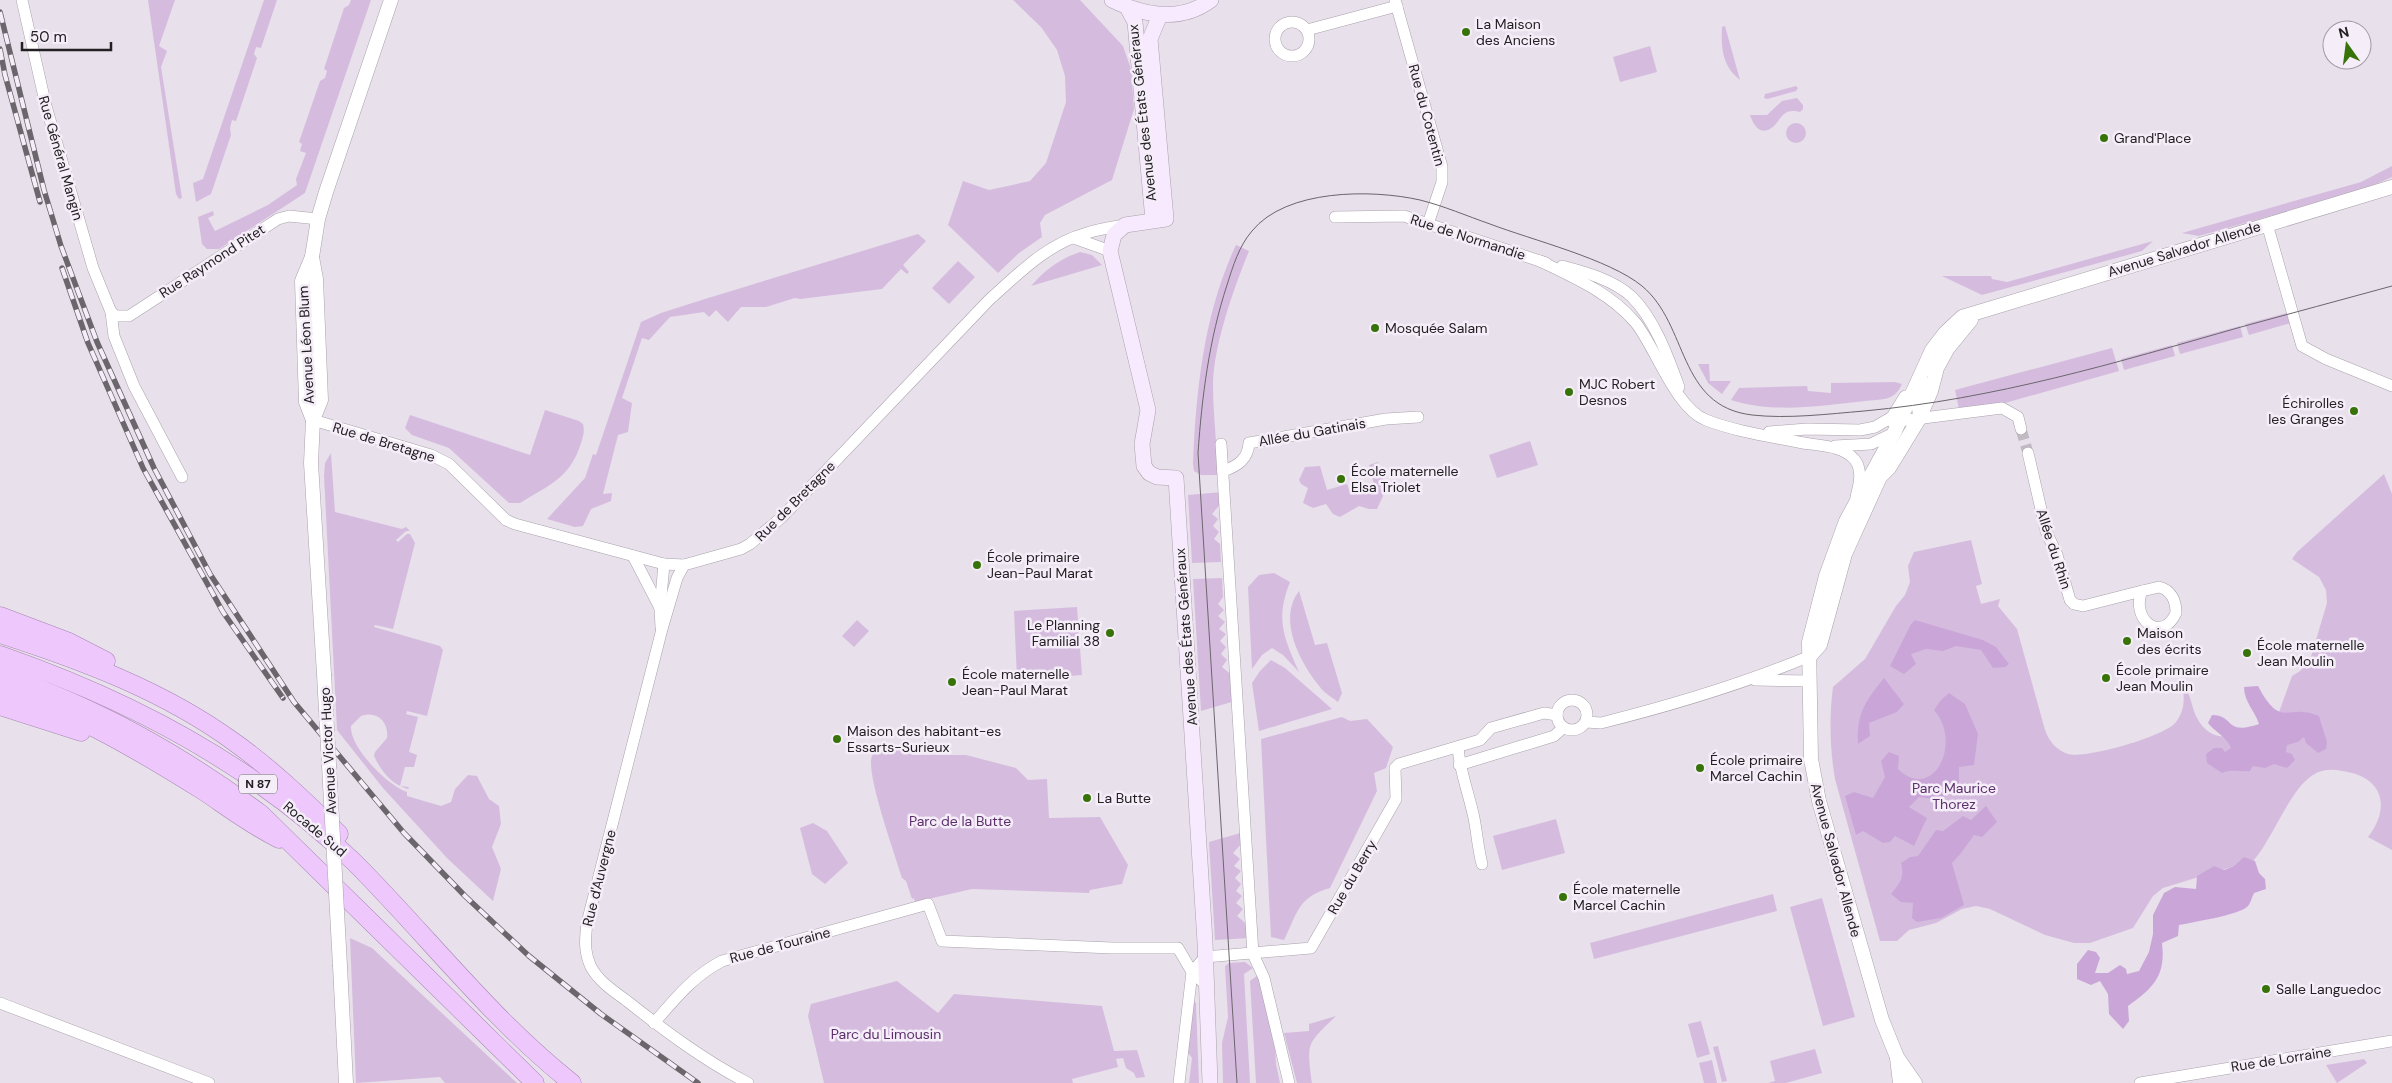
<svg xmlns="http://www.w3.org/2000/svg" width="2392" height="1083" font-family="'DM Sans',sans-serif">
<rect width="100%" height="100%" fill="#e8e0eb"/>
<g fill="#d5bcdf">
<polygon points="148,0 175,0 159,46 167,51 161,67 182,198 179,199 176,194"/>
<polygon points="264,0 277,0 261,48 256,47 254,54 257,58 236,121 232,120 230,128 231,135 211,194 196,202 193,183 203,179"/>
<polygon points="351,0 371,0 305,193 219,249 207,249 202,244 198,217 213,211 214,215 208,218 215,231 268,205 297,185 296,179 306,153 300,151 302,144 299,142 320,81 325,78 327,71 324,69 344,8 349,5"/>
<polygon points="1013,0 1080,0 1123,46 1131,69 1134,109 1112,180 1045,215 1040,223 1042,237 1019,253 998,273 948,225 963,181 989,190 1030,181 1046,163 1066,102 1065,76 1057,50 1041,27"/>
<path d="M1725,26L1740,80C1722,66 1721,48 1722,27Z"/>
<polygon points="1650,46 1657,72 1620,82 1613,57"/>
<polygon points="1796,86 1798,88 1796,91 1767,99 1764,98 1765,94"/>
<path d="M1797,98L1803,105V109L1800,112C1780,107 1782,122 1770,129C1759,135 1753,124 1750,115H1767L1782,101Z"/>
<circle cx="1796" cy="133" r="10"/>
<polygon points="2392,166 2392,177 2365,189 2199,236 2182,233 2361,182"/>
<polygon points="918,234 926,241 903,265 909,272 907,274 901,269 882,289 800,299 795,298 766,307 741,307 728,322 716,310 709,317 704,312 670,317 649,340 642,338 622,398 632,403 628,432 618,435 603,494 612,493 611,501 591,509 583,526 575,527 547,519 585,478 593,454 596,455 641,322 661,313 705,299"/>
<polygon points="2153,241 2142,251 1982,295 1942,276 1991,276 1992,279 2007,282"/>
<path d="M1236,245L1249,251C1234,288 1214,343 1213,384C1213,414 1217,445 1218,475H1201L1194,471L1193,464C1196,389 1204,313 1236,245Z"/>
<path d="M1080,252L1092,255L1102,265L1031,286C1045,270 1059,259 1080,252Z"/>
<polygon points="958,261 975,277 949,304 932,288"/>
<polygon points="2287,313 2291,323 2249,335 2245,324"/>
<polygon points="2240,326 2243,337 2180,354 2177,343"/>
<polygon points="2172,345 2175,356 2124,370 2121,359"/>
<polygon points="2112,348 2119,371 2005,403 1959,409 1955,390"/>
<polygon points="1698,364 1709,364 1710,381 1731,381 1722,394 1708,383"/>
<path d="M1895,382L1902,384C1896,397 1889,399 1876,400C1830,404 1776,415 1731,400L1739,388L1807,386L1808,391L1831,393V383Z"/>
<path d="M545,410L579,421L583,424C585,432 583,437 580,446C569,479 547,486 520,503H509L449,448L412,435L405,428L410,415L530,455Z"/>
<polygon points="1530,441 1538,465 1497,478 1489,455"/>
<path d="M331,453L335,512L402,529L406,527L410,531H406L396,540L398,542L407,534H410L415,543L393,629L375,625L374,627L440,646L443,650L427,716L407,711L406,714L418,717L409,752L417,755L414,767H405L400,786L409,787L408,789C392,785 381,771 374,756L375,752L387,738C389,722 377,710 361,716L351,726C349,747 388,786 407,792V796L441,806L451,802L455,789L468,775L477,776L489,799L499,806L501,824L492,847L501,869L493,901L447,858L383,788L337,730L324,476L325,463Z"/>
<polygon points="1378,462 1385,485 1380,487 1383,496 1377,509 1369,509 1359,506 1340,517 1333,514 1326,504 1313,508 1303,503 1308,488 1301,484 1299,480 1305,467 1320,466 1327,490 1347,484 1351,495 1375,488 1369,465"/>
<path d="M2384,474L2392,494V850L2368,837C2392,806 2382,776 2342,771C2332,769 2322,769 2313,775C2290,789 2273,838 2254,860L2163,888L2153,896L2133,928L2090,943H2074L2045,935L1990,909L1976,906L1962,909L1936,923L1909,930L1897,941H1880L1835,779C1830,750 1829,717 1833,687L1865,659L1896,606L1905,595L1910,582L1908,566L1914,552L1971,540L1982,584L1976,586L1981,604L2000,599L1998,606L2017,629L2045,730C2049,741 2056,750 2068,754C2085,759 2163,737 2175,723C2183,714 2185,702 2183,690L2186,689C2192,699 2192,709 2197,718C2217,755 2253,727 2278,715L2292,676L2300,671L2310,660L2327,603L2326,590L2319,577L2292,559L2297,552Z"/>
<polygon points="1222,492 1223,501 1212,514 1218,519 1213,526 1219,532 1214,539 1220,544 1221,562 1192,563 1188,495"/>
<path d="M1274,573L1290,582C1275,619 1284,638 1299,672L1283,655L1272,648L1262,655L1252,669L1248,587L1259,575Z"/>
<polygon points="1222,578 1223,597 1218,604 1224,610 1218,616 1225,622 1219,629 1226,634 1220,641 1226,647 1221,654 1227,660 1222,667 1234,677 1235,701 1201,711 1193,579"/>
<path d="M1299,591L1315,645L1327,643L1342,693L1338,702C1332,697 1324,693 1320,687C1300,663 1277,619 1299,591Z"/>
<polygon points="1077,607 1082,675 1017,680 1014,611"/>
<polygon points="857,620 869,631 854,647 842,636"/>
<polygon points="1271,660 1285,668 1332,709 1259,731 1252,683 1260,671"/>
<path d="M1342,717L1350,721L1367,719L1393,747L1386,768L1374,773L1377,791L1330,888C1298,897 1298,912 1284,940L1271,937L1261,739Z"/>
<path d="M892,746L913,755H966L1016,768L1028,780L1047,779L1049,818L1100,817L1128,865L1122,884L1090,890L1089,893L972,889L915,902L914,898L912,899L906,881L902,878C896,857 865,772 872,756C876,747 884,747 892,746Z"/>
<polygon points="1556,819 1565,853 1502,870 1493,836"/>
<polygon points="813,823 827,831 848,863 825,884 812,874 800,828"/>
<polygon points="1244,832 1244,841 1233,853 1240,859 1234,866 1241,871 1235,878 1241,884 1236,891 1242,896 1236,903 1243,909 1237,916 1249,926 1250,938 1215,940 1209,842"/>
<polygon points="1773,894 1777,911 1594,959 1590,943"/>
<polygon points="1822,898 1855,1017 1823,1026 1790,907"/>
<polygon points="350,938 372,948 517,1083 445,1083 440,1077 356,1083"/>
<polygon points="1245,962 1253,968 1244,974 1250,1083 1223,1083 1222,1043 1228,1017 1225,966 1229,963"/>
<polygon points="1258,975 1275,1044 1276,1064 1280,1083 1256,1083 1250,981"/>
<polygon points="897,981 938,1013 954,994 1102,1006 1114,1051 1137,1050 1145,1077 1136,1078 1134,1073 1126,1068 1123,1058 1116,1059 1118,1067 1072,1079 1073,1083 824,1083 808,1016 811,1004"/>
<polygon points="1193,1001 1196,1003 1199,1083 1189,1083 1192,1058 1187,1051"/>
<path d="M1336,1016C1306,1045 1307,1042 1312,1083H1297L1284,1033L1309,1031V1024Z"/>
<polygon points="1701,1021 1710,1054 1697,1058 1688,1024"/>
<polygon points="1718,1046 1727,1081 1722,1082 1713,1047"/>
<polygon points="1815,1049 1822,1073 1786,1083 1768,1083 1775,1081 1770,1061"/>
<polygon points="2364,1059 2367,1063 2337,1083 2326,1065"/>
<polygon points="1712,1060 1717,1083 1704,1083 1699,1063"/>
</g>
<g fill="#caa6d8">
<polygon points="1915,620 1983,640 1996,647 2009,664 2005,667 1993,668 1981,650 1956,646 1943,651 1926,649 1911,654 1916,664 1904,674 1890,666 1911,624"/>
<path d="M1884,678L1904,704L1897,712L1869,723L1870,736L1858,744C1856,714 1866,700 1884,678Z"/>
<path d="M2258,686C2282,731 2287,702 2319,716L2327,742L2326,749L2318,753L2306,743L2304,737L2298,742L2287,745L2286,752L2292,754L2295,760L2287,768L2274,764L2265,768L2253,766L2250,771C2240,772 2231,769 2222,773L2207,763L2206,754L2214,748H2222L2225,752L2231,748C2227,737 2215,732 2208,723L2212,715C2235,715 2224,736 2259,724C2255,711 2244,702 2244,687Z"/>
<path d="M1949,693L1965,704L1978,734L1974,765L1959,767V784L1947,791L1941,800L1919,797L1909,807L1927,818L1914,846L1895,836L1890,842L1883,843L1863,831L1856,835L1845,796L1854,792L1873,798L1885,777L1881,761L1889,752L1899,756L1898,769C1933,803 1963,743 1934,710L1941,700Z"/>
<path d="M1986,806L1997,822L1982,837L1974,835L1961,853L1952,863L1964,905L1941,918L1917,922L1912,918L1913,903L1901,902L1891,894C1900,883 1905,877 1901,863L1910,857L1918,856L1936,830L1943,831L1963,816L1971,820Z"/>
<path d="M2244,857L2255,861L2259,873L2265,879L2266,889L2254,893C2252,897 2250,905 2247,907C2238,915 2194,922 2179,925L2178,936L2162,943C2166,976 2153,988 2128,1006L2129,1021L2123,1029L2109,1014L2108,994L2100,981L2091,985L2077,979V964L2088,950L2096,952L2100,958L2095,973H2108L2120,965L2126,969L2127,974L2139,971L2149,952L2153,934V915L2164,893L2175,887L2196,889L2197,876L2214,866L2224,870L2234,866Z"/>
</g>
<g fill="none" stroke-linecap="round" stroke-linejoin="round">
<polyline stroke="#c1bac3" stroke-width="11" stroke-dasharray="11 5.5" stroke-linecap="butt" points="2021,429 2028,453"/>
<defs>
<g id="minor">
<polyline points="22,0 46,106 93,268 111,312 114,336 134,386 182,477"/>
<polyline points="1395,0 1442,167 1442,182 1428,224"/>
<circle cx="1292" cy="39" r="17"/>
<polyline points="1307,30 1397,6"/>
<polyline points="1335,217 1404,216 1546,263"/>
<polyline points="2267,224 2302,346 2326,359 2392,386"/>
<polyline points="1074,238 1110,251"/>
<path d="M1540,261C1575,278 1610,293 1635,322C1655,346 1675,408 1706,420C1734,431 1768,436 1798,442C1816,446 1842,444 1855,460C1863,471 1859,485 1856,497"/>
<path d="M1562,266C1585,272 1614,280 1632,297C1655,320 1668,357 1679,387"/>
<polyline points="111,312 116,316 129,316 278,219 289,216 318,219"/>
<polyline points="1919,419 1917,405 1922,379"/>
<path d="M313,420L431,455L449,464L506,520L515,524L664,564L684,565L741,549L750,544L782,517L989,300C1018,274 1048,243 1087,233C1099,229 1112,227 1125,225"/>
<polyline points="1892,422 2002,408 2018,417 2021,429"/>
<polyline points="1769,432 1807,429 1860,430 1875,427 1892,417 1905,396"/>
<polyline points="1221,444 1253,954 1264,978 1289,1083"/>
<polyline points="1835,446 1871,444 1896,432"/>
<polyline points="2028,453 2046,531 2057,555 2070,600 2074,604 2083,606 2142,591"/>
<path d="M1223,471C1238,466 1248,459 1249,443L1386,419L1418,417"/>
<polyline points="633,556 660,608 661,627"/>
<path d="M684,565L677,578L662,629L587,923C585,939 584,952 591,967C599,982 615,992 627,1001C665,1031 705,1061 748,1083"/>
<path d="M2159,587C2171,590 2176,600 2176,613C2161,645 2130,618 2142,591Z"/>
<polyline points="660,608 664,564"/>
<polyline points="1755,680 1809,681"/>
<circle cx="1572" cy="715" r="15"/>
<path d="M1586,722L1601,723C1673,705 1743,684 1810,656"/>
<path d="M1458,748C1460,772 1469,794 1474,818C1477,833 1478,849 1482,864"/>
<polyline points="1459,765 1554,736 1563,728"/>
<polyline points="0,1003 209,1083"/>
<path d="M654,1023C675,999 693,976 722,961L928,904L942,941L1112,948H1178L1192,972L1207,986"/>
<polyline points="1179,1083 1192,972 1205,957 1311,948 1396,799 1395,768 1399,764 1480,740 1491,728 1544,713 1557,715"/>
<polyline points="2140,1083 2392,1041"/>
</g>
<g id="tertiary">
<polyline points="312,257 316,279 321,400 313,420 311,463 324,674"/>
<polyline points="313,420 306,402 302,281 312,257 318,219 326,192 391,0"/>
<polyline points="1810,656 1820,645 1845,554 1880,477 1889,468 1919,419 1931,391 1937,368 1948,348 1971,320"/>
<polyline points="340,966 346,1083"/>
<polyline points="1897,1058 1900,1083"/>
<polyline points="1915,1083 1897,1057 1882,1020 1819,801 1811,759 1809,642 1826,576 1846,521 1894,433 1932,350 1945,333 1962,317 2392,187"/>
</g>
<g id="secondary">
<path d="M1112,0C1143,15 1180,23 1211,0"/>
<polyline points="1127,7 1135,22 1153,220"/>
<polyline points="1160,15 1150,39 1166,219 1125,225 1114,235 1110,251 1148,410 1142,444 1144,466 1149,473 1157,477 1176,478 1205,942 1210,1083"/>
</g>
<g id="trunk">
<polyline points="0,616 69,642 106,661"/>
<path d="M0,634C81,660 164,691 234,742C272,769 305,801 339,834"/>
<path d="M0,655C130,700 255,766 354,862C427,935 490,1018 572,1083"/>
<path d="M0,673C99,710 175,750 261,814L535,1083"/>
<path d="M0,689C73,711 141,752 205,792C230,809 251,825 279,839"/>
<polyline points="0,706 81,732"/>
</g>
</defs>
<use href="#minor" stroke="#a9a2ab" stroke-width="12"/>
<use href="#tertiary" stroke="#a9a2ab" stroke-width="15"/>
<use href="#secondary" stroke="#a9a2ab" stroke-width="16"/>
<use href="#trunk" stroke="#a484b0" stroke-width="19"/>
<use href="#minor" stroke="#fff" stroke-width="11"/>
<use href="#tertiary" stroke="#fff" stroke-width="14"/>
<use href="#secondary" stroke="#f8eafe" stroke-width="15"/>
<use href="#trunk" stroke="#eec8fc" stroke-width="18"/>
<path stroke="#6b666c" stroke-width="1" d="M1237,1083L1198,453C1202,396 1209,340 1227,285C1233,266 1239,246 1252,231C1286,189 1371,189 1420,200C1444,206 1467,216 1490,224C1532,240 1609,259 1642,286C1689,325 1677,406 1752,415C1788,419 1828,414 1864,411C1995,399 2115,363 2241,327C2291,313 2342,300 2392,286"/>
<defs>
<g id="rail">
<polyline points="0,12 44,190 61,246 97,342 154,468 210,574 294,702 404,833 465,896 529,956 601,1014 698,1083"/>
<polyline points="0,49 5,75 40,202"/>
<polyline points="62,268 88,343 143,468 223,612 283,698"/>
</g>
</defs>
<use href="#rail" stroke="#6b666c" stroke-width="5.5"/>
<use href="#rail" stroke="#f5edf8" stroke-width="4" stroke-dasharray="11" stroke-linecap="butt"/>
<defs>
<polyline id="tertiary-bridge" points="324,674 340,966"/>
</defs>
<use href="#tertiary-bridge" stroke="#a9a2ab" stroke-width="15" stroke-linecap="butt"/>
<use href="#tertiary-bridge" stroke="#fff" stroke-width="14"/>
</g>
<g fill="#377309" stroke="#f5edf8" stroke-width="2">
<circle cx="1466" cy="32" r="5"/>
<circle cx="2104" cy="138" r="5"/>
<circle cx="1375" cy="328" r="5"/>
<circle cx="1569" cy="392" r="5"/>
<circle cx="2354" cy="411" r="5"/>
<circle cx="1341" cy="479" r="5"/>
<circle cx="977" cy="565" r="5"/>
<circle cx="1110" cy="633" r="5"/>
<circle cx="2127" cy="641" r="5"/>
<circle cx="2247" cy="653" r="5"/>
<circle cx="2106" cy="678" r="5"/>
<circle cx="952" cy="682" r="5"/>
<circle cx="837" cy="739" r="5"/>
<circle cx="1700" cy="768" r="5"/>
<circle cx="1087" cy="798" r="5"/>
<circle cx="1563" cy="897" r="5"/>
<circle cx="2266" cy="989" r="5"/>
</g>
<g text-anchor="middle" stroke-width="5" stroke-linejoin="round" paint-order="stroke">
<rect fill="#f5edf8" stroke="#625e64" stroke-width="1" x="239" y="774.5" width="38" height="19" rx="4"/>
<g font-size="12" font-weight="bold" fill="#232024">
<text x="258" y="788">N 87</text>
</g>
<g font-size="14" fill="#232024" stroke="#f5edf8" text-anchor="start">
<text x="1476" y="29">La Maison<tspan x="1476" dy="16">des Anciens</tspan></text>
<text x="2114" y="143">Grand'Place</text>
<text x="1385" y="333">Mosquée Salam</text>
<text x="1579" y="389">MJC Robert<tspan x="1579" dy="16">Desnos</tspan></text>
<text x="2344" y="408" text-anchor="end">Échirolles<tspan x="2344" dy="16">les Granges</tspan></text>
<text x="1351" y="476">École maternelle<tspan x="1351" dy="16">Elsa Triolet</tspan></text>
<text x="987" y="562">École primaire<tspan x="987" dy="16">Jean-Paul Marat</tspan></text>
<text x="1100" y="630" text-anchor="end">Le Planning<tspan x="1100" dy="16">Familial 38</tspan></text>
<text x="2137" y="638">Maison<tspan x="2137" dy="16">des écrits</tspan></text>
<text x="2257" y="650">École maternelle<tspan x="2257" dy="16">Jean Moulin</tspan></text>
<text x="2116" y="675">École primaire<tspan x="2116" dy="16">Jean Moulin</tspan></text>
<text x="962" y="679">École maternelle<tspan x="962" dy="16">Jean-Paul Marat</tspan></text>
<text x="847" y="736">Maison des habitant-es<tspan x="847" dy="16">Essarts-Surieux</tspan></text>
<text x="1710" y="765">École primaire<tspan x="1710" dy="16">Marcel Cachin</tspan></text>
<text x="1097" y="803">La Butte</text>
<text x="1573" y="894">École maternelle<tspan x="1573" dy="16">Marcel Cachin</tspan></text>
<text x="2276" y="994">Salle Languedoc</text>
</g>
<g font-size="14" fill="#232024" stroke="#f5edf8">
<text transform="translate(1142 113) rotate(-96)" y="5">Avenue des États Généraux</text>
<text transform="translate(1427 115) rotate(75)" y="5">Rue du Cotentin</text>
<text transform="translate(61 158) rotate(74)" y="5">Rue Général Mangin</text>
<text transform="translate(1468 237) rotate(18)" y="5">Rue de Normandie</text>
<text transform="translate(2184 249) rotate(-17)" y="5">Avenue Salvador Allende</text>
<text transform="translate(212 261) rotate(-33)" y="5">Rue Raymond Pitet</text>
<text transform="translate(306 345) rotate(-93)" y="5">Avenue Léon Blum</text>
<text transform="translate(1312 432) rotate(-10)" y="5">Allée du Gatinais</text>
<text transform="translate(384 442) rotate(17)" y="5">Rue de Bretagne</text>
<text transform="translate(795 501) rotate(-45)" y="5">Rue de Bretagne</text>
<text transform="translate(2054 549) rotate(72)" y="5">Allée du Rhin</text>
<text transform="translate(1186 637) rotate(-94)" y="5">Avenue des États Généraux</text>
<text transform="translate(328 751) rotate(-93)" y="5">Avenue Victor Hugo</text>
<text transform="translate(315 829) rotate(40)" y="5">Rocade Sud</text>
<text transform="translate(1836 860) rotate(75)" y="5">Avenue Salvador Allende</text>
<text transform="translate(1352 877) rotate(-60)" y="5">Rue du Berry</text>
<text transform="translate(599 878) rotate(-76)" y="5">Rue d'Auvergne</text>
<text transform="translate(780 945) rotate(-15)" y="5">Rue de Touraine</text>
<text transform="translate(2281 1059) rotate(-9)" y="5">Rue de Lorraine</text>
</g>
<g font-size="14" fill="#5c2f6c" stroke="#f5edf8">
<text x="1954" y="793">Parc Maurice<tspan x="1954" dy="16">Thorez</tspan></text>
<text x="960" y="826">Parc de la Butte</text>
<text x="886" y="1039">Parc du Limousin</text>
</g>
</g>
<g transform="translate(2347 45) rotate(346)"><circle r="24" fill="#f5edf8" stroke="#a19ba3"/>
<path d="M0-4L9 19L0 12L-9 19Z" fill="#377309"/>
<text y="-8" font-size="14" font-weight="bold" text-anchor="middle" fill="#232024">N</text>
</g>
<path d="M22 42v8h89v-8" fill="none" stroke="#232024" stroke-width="2.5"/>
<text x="30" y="42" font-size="15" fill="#232024" stroke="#f5edf8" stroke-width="4" paint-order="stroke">50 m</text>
</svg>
